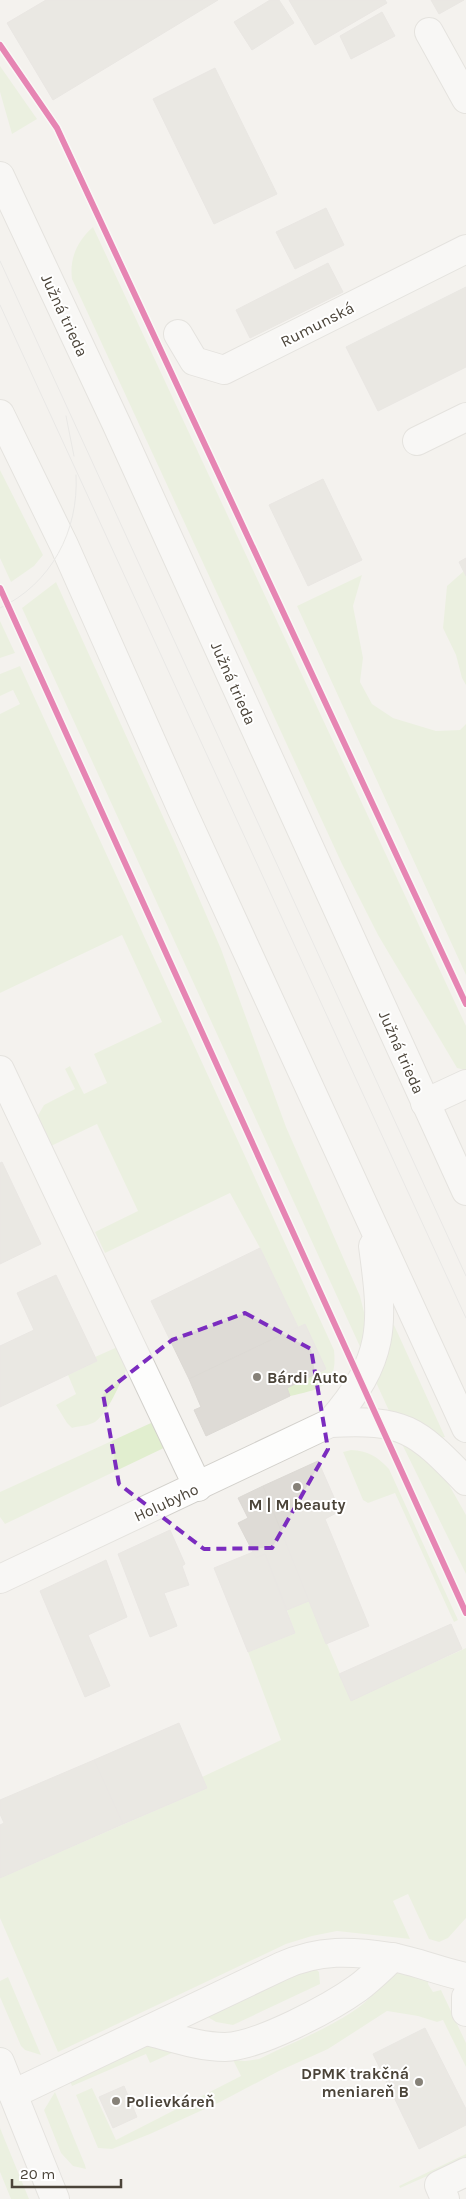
<svg xmlns="http://www.w3.org/2000/svg" width="466" height="2199" font-family="Karla,sans-serif">
<rect width="100%" height="100%" fill="#f4f2ee"/>
<g fill="#e1eecf">
<polygon points="0,66 37,119 12,134 0,92"/>
<path d="M93,227L466,1026V1070L457,1068L378,935L342,864L72,279C69,258 78,240 93,227Z"/>
<polygon points="0,470 43,555 34,566 11,582 0,558"/>
<polygon points="464,571 466,576 466,685 462,678 456,655 443,628 447,586"/>
<polygon points="362,575 353,606 363,658 360,682 372,704 393,718 436,731 460,730 466,724 466,975 297,606"/>
<polygon points="56,582 175,843 221,949 286,1127 360,1296 366,1320 362,1351 22,608"/>
<polygon points="0,621 15,653 0,658"/>
<path d="M20,666L334,1350C338,1387 320,1389 290,1396L287,1388L326,1369L305,1324L298,1327L260,1248L230,1193L105,1253L95,1232L138,1211L97,1124L51,1146L37,1117L44,1105L75,1089L65,1069L70,1066L84,1094L107,1083L94,1054L162,1022L122,935L0,993V714L20,704L13,690L0,696V674Z"/>
<polygon points="394,1325 445,1437 441,1438 390,1413 374,1378 389,1328"/>
<path d="M122,1345L128,1365C122,1380 108,1413 95,1422C88,1426 79,1426 72,1428L67,1423L56,1405L76,1394L68,1375L97,1361L95,1357Z"/>
<polygon points="151,1423 155,1424 170,1445 5,1524 0,1517 0,1492"/>
<polygon points="401,1442 417,1452 444,1476 466,1515 466,1574"/>
<path d="M351,1450C368,1451 377,1456 389,1469L458,1620L454,1622L395,1493L368,1503L363,1500L343,1452Z"/>
<polygon points="309,1601 351,1700 466,1648 466,1918 448,1938 439,1942 429,1939 408,1894 393,1901 410,1939 337,1931 312,1936 286,1944 58,2052 0,1918 0,1878 207,1788 202,1777 281,1740 248,1652 295,1633 287,1610"/>
<polygon points="311,1965 319,1972 320,1984 233,2025 216,2022 206,2016"/>
<path d="M399,1972L429,1978L428,1984L433,1992L441,1990L466,2043V2067L443,2020L437,2022L418,2016L387,2011L328,2049L279,2071L220,2102L150,2134L112,2149L98,2148L76,2095L92,2088L116,2140L241,2076L233,2060L245,2061L259,2059C289,2044 323,2031 352,2012C370,2001 381,1983 399,1972Z"/>
<polygon points="8,1977 41,2055 25,2050 21,2046 0,1997 0,1981"/>
<polygon points="139,2042 187,2046 150,2063 146,2054 72,2086 68,2076"/>
<polygon points="55,2092 85,2165 86,2169 73,2166 61,2153 44,2110"/>
<polygon points="0,2128 29,2199 11,2199 0,2172"/>
<polygon points="466,2154 466,2159 400,2188 399,2186"/>
</g>
<g fill="#dedbd6" stroke="#dcd9d4">
<polygon points="46,0 218,0 53,100 7,23"/>
<polygon points="270,0 279,0 294,23 252,50 234,22"/>
<polygon points="289,0 385,0 387,3 315,45"/>
<polygon points="431,0 464,0 439,14"/>
<polygon points="382,12 395,36 351,59 340,36"/>
<polygon points="215,68 277,194 214,224 153,99"/>
<polygon points="326,208 344,245 295,269 276,232"/>
<polygon points="328,263 343,292 250,338 236,310"/>
<polygon points="466,287 466,367 378,411 346,347"/>
<polygon points="323,479 362,560 308,586 269,505"/>
<polygon points="466,558 466,576 459,562"/>
<polygon points="2,1162 41,1244 0,1264 0,1163"/>
<polygon points="260,1248 298,1327 189,1379 151,1301"/>
<polygon points="56,1275 97,1361 0,1407 0,1346 34,1330 17,1293"/>
<polygon points="305,1324 326,1369 287,1388 290,1396 206,1436 194,1410 201,1407 189,1379"/>
<polygon points="318,1461 340,1511 325,1519 369,1626 326,1644 263,1486"/>
<polygon points="263,1486 309,1601 287,1610 265,1554 256,1558 238,1523 248,1518 238,1498"/>
<polygon points="170,1530 185,1564 182,1566 189,1585 164,1593 177,1626 150,1637 118,1554"/>
<polygon points="253,1552 256,1558 265,1554 295,1633 248,1652 214,1568"/>
<polygon points="106,1560 127,1617 88,1635 110,1686 85,1697 40,1591"/>
<polygon points="451,1624 462,1649 351,1701 339,1674"/>
<polygon points="179,1723 207,1788 123,1824 94,1760"/>
<polygon points="94,1760 123,1824 0,1878 0,1825 4,1823 0,1814 0,1800"/>
<polygon points="425,2028 466,2109 466,2125 419,2149 373,2054"/>
<polygon points="124,2086 137,2117 113,2128 99,2097"/>
</g>
<g fill="none" stroke-linecap="round" stroke-linejoin="round">
<defs>
<g id="minor">
<polyline points="429,32 466,99"/>
<polyline points="0,176 116,423 466,1191"/>
<polyline points="178,334 194,361 224,370 466,249"/>
<polyline points="0,414 64,545 182,810 466,1428"/>
<polyline points="417,441 466,417"/>
<polyline points="0,1070 198,1487"/>
<polyline points="425,1103 466,1084"/>
<path d="M330,1423C386,1359 384,1326 373,1246"/>
<path d="M0,1579L330,1423C404,1419 416,1429 466,1481"/>
<polyline points="466,1997 466,2012"/>
<path d="M146,2031C171,2037 199,2047 225,2047C259,2046 330,2008 358,1988C370,1979 381,1968 393,1957"/>
<polyline points="0,2062 55,2199"/>
<path d="M13,2094L282,1966C319,1949 352,1951 391,1957C416,1961 441,1972 466,1977"/>
<polyline points="445,2199 439,2185 466,2172"/>
</g>
</defs>
<use href="#minor" stroke="#d2d0cb" stroke-width="30"/>
<use href="#minor" stroke="#fdfdfc" stroke-width="28"/>
<g stroke="#dbdbda" stroke-width="1">
<polyline points="0,261 466,1276"/>
<polyline points="0,305 466,1318"/>
<polyline points="66,416 74,456"/>
<path d="M0,608C51,584 79,531 76,475"/>
</g>
<defs>
<g id="cycleway">
<polyline points="0,45 57,128 466,1004"/>
<polyline points="0,588 466,1613"/>
</g>
</defs>
<use href="#cycleway" stroke="#fff" stroke-width="9"/>
<use href="#cycleway" stroke="#d6006c" stroke-width="6"/>
</g>
<path d="M0 0H466V2199H0ZM245,1313L311,1349L328,1449L272,1548L204,1549L119,1484L103,1394L172,1340Z" fill="#f4f2ee" fill-opacity=".55" fill-rule="evenodd"/>
<path fill="none" stroke="#7b2cbf" stroke-width="4" stroke-dasharray="10 6" stroke-linejoin="round" d="M245,1313L311,1349L328,1449L272,1548L204,1549L119,1484L103,1394L172,1340Z"/>
<g fill="#868178" stroke="#fff" stroke-width="2">
<circle cx="257" cy="1377" r="5"/>
<circle cx="297" cy="1487" r="5"/>
<circle cx="419" cy="2082" r="5"/>
<circle cx="116" cy="2101" r="5"/>
</g>
<g text-anchor="middle" stroke-width="4" stroke-linejoin="round" paint-order="stroke">
<g font-size="16" fill="#4b4439" stroke="#fff">
<text transform="translate(65 315) rotate(65)" y="6">Južná trieda</text>
<text transform="translate(317 324) rotate(-27)" y="6">Rumunská</text>
<text transform="translate(234 683) rotate(66)" y="6">Južná trieda</text>
<text transform="translate(402 1052) rotate(66)" y="6">Južná trieda</text>
<text transform="translate(166 1502) rotate(-25)" y="6">Holubyho</text>
</g>
<g font-size="16" font-weight="bold" fill="#4b4439" stroke="#fff" text-anchor="start">
<text x="267" y="1383">Bárdi Auto</text>
<text x="297" y="1510" text-anchor="middle">M | M beauty</text>
<text x="409" y="2079" text-anchor="end">DPMK trakčná<tspan x="409" dy="18">meniareň B</tspan></text>
<text x="126" y="2107">Polievkáreň</text>
</g>
</g>
<path d="M12 2179v8h109v-8" fill="none" stroke="#4b4439" stroke-width="2.5"/>
<text x="20" y="2179" font-size="15" fill="#4b4439" stroke="#ffffff" stroke-width="4" paint-order="stroke">20 m</text>
</svg>
